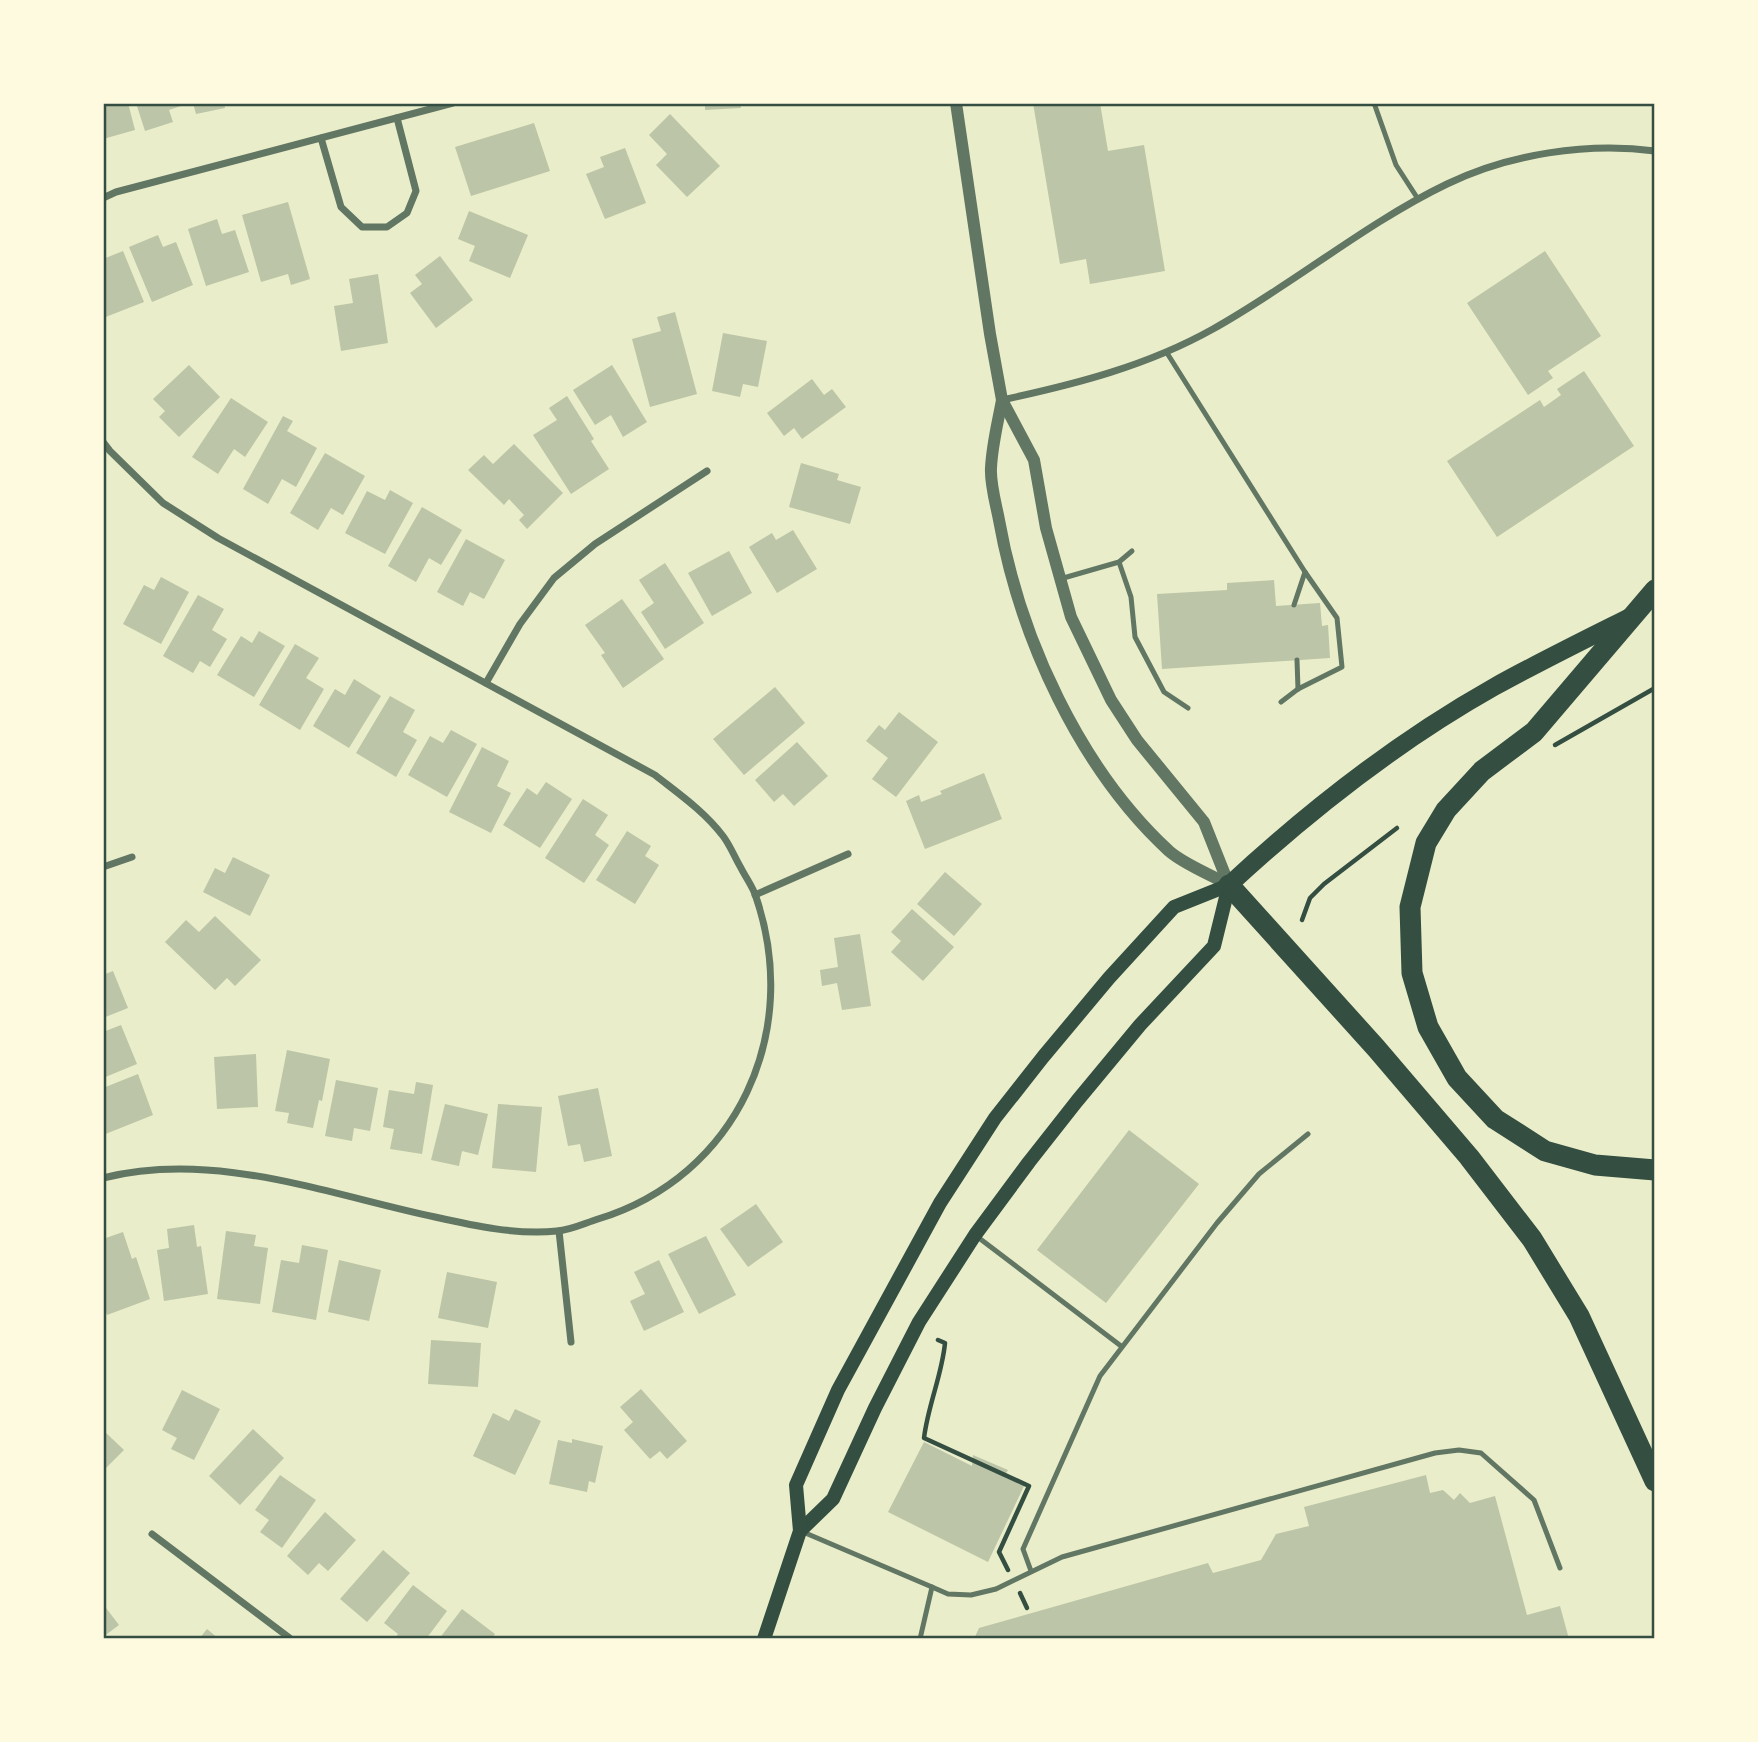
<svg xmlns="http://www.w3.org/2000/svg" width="1758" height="1742" font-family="'Zilla Slab',serif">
<rect width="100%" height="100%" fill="#e9edc9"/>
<g fill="#bcc5a7">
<polygon points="103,103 128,103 135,130 103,139"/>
<polygon points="136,103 187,103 187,104 169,110 173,122 145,131"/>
<polygon points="193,103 224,103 225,108 196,114"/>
<polygon points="705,103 740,103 741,108 705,110"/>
<polygon points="1033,103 1100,103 1108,151 1144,145 1165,271 1090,284 1086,259 1060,264"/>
<polygon points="670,114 720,166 687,197 656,165 667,154 649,135"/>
<polygon points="534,123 550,171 471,196 455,147"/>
<polygon points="625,148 646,203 605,219 586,174 604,167 600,157"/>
<polygon points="288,202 310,279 291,285 288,274 261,282 242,215"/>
<polygon points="469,211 528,235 510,278 469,261 475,246 458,239"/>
<polygon points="217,219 222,234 235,230 249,272 206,286 188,229"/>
<polygon points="158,235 163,247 176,242 193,285 152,302 129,247"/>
<polygon points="123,251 144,302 103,318 103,259"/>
<polygon points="1545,251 1601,336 1548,371 1553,378 1528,395 1467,303"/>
<polygon points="440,256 473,300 436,328 410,293 422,284 415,275"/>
<polygon points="378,274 388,343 341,351 334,306 353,303 349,279"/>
<polygon points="675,312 697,394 650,407 632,339 661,331 657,317"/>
<polygon points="723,333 767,341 758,387 743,384 740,397 712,391"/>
<polygon points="189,365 220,397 179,437 159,417 165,411 153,399"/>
<polygon points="612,365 647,422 623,437 611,415 595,425 573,390"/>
<polygon points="1584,371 1634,446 1497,537 1447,461 1540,400 1544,407 1561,395 1557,389"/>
<polygon points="812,379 824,395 832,389 846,407 802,439 794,428 784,436 767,413"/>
<polygon points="567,396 594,439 591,441 609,469 571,494 533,435 557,420 549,408"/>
<polygon points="231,398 268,422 245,457 234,449 218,474 192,457"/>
<polygon points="283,416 293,421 287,431 317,448 296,487 282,479 268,504 243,489"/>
<polygon points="514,444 563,493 527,529 519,520 524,515 509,499 504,505 468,470 484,455 493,464"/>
<polygon points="325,453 365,476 343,515 331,508 318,530 290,513"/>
<polygon points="801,463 839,474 837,480 861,487 850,524 789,507"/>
<polygon points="390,490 413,503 385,554 345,533 367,491 385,500"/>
<polygon points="422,507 462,530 441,565 429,558 416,582 388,566"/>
<polygon points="793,530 817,569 777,593 749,547 772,533 776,540"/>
<polygon points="466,539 505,560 484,599 470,592 463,606 437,592"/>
<polygon points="729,551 752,593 712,616 688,573"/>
<polygon points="665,563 704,623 665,649 641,612 654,603 639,580"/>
<polygon points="161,577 189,592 161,644 123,624 144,585 154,590"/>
<polygon points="1274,580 1276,606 1320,603 1322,626 1328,625 1330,658 1162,669 1157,594 1227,590 1227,583"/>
<polygon points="198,595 224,609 212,630 227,639 210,667 200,661 193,673 163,656"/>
<polygon points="622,599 664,659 623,688 601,655 605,653 585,625"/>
<polygon points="259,631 285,646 254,697 217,675 241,636 252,643"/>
<polygon points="295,644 319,658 306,678 324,689 300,730 259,705"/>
<polygon points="354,679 381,696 349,748 313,726 335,689 345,695"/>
<polygon points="775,687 805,723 744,775 713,739"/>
<polygon points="390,696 415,710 403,732 417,740 396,777 356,753"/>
<polygon points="899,712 938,742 896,797 872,779 888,758 866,741 879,725 885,730"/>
<polygon points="451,730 477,744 447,797 408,775 430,736 443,743"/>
<polygon points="797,742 828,776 794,806 783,794 774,802 755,780"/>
<polygon points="482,747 509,761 497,786 511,793 491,833 449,812"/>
<polygon points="984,773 1002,819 925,849 906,801 919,795 921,802 942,794 940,791"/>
<polygon points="546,782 572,799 540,848 503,825 527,788 537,795"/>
<polygon points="583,799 608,815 595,835 609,845 584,883 545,858"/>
<polygon points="627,831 651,846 645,856 659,865 635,904 596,880"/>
<polygon points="233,857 270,875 250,916 203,892 215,868 225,873"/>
<polygon points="945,872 982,904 954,936 917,904"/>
<polygon points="912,909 954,947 923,981 891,952 901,941 891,932"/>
<polygon points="215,916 261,960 235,986 227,978 215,990 165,942 186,920 199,932"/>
<polygon points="860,934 871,1006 842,1010 837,983 822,986 820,970 838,967 834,938"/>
<polygon points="113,971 128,1008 103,1018 103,975"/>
<polygon points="121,1025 137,1064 103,1078 103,1032"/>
<polygon points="287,1050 330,1059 322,1101 319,1100 313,1128 287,1123 289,1113 275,1111"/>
<polygon points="256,1054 258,1107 217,1109 214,1057"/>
<polygon points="138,1074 153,1115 103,1135 103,1088"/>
<polygon points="336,1080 378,1088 370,1131 354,1128 352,1141 325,1136"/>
<polygon points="416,1082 433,1085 422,1154 390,1149 394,1129 383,1127 389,1090 414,1094"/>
<polygon points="598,1088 612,1156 584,1162 580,1144 568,1146 558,1096"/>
<polygon points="445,1104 488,1114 478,1155 462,1151 459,1166 431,1160"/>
<polygon points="498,1104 542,1107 536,1172 492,1168"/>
<polygon points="1129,1130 1199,1184 1106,1303 1037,1250"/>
<polygon points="756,1204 783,1242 748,1267 720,1229"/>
<polygon points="194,1225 197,1247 201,1246 208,1294 164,1301 157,1250 169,1248 167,1229"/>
<polygon points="226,1231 256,1235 254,1246 268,1248 260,1304 217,1299"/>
<polygon points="123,1232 132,1259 136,1257 150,1299 107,1315 103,1305 103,1239"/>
<polygon points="706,1236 736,1295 699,1314 668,1254"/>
<polygon points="302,1245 328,1250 316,1320 272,1312 281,1260 299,1263"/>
<polygon points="339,1260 381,1270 369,1321 328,1312"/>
<polygon points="659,1260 684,1312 644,1331 630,1301 645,1294 634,1272"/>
<polygon points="447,1272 497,1282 488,1328 438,1318"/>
<polygon points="431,1340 481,1343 478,1387 428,1384"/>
<polygon points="641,1389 687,1441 667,1459 660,1451 650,1459 624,1430 633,1422 620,1407"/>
<polygon points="182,1390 220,1409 194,1460 171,1449 177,1438 162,1430"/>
<polygon points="515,1409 541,1421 515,1475 473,1456 493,1413 509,1421"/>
<polygon points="253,1429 284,1458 240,1505 209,1476"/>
<polygon points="103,1430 124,1450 103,1471"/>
<polygon points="572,1439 603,1446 595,1483 589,1481 587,1492 549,1484 558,1440 572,1443"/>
<polygon points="924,1442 972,1466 973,1455 1008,1470 1004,1477 1024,1486 988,1562 888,1512"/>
<polygon points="280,1475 316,1500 282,1548 260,1532 269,1520 255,1510"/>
<polygon points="1426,1475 1430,1493 1443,1490 1454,1500 1460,1493 1470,1503 1495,1496 1527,1615 1560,1606 1569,1639 974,1639 979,1628 1208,1563 1213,1573 1261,1560 1276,1534 1309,1526 1304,1507"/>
<polygon points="325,1512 356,1540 328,1571 319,1563 308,1575 287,1556"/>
<polygon points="383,1550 410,1573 367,1622 340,1599"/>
<polygon points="413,1585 447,1611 426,1639 395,1639 398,1634 384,1623"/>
<polygon points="103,1604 119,1625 103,1637"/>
<polygon points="462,1609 495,1634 492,1639 439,1639"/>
<polygon points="207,1629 219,1639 199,1639"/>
</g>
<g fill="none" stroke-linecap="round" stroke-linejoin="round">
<g stroke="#344e41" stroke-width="4.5">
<polyline points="1555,745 1655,688"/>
<polyline points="1302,920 1310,898 1324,884 1397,828"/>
<path d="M938,1340L945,1343C942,1375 928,1405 924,1438L1029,1486L999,1552L1008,1570"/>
<polyline points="1020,1593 1027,1608"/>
</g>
<g stroke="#617663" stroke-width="5">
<polyline points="1374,103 1396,165 1418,199"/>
<polyline points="1167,353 1305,572 1337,618 1342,667 1298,689 1281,702"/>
<polyline points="1119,562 1131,597 1135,637 1164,692 1188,708"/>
<polyline points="1060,579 1119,562 1132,551"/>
<polyline points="1294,605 1305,572"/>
<polyline points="1297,660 1298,689"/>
<polyline points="975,1235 1121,1346"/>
<polyline points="803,1532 932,1587 948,1594 971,1595 996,1589 1062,1557 1435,1453 1459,1450 1481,1453 1534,1500 1560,1568"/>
<polyline points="1031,1571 1023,1549 1100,1376 1217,1223 1259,1174 1308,1134"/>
<polyline points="920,1639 932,1587"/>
</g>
<g stroke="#617663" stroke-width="7">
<polyline points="321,138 341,207 362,227 387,227 407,213 416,191 397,118"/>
<polyline points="103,198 116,192 453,103"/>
<path d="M1002,400C1076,384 1147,366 1213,329C1292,285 1366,223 1447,184C1509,154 1587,142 1655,151"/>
<path d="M103,442L110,451L163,503L218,538L655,775C679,794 704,811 723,836C730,845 735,858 741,868C746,878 753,887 756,897C802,1032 738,1176 598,1219C585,1223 571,1230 557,1231C516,1235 475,1226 435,1217C327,1194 214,1150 103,1178"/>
<polyline points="486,683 520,624 554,578 595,544 707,471"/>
<polyline points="103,867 132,857"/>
<polyline points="755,895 848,854"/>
<polyline points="559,1231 571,1342"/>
<polyline points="152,1534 291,1639"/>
</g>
<g stroke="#617663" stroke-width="12">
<polyline points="956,103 990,334 1002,400 1034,460 1046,528 1071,617 1111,700 1137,740 1204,822 1229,885"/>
<path d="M1002,400C998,422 992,445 991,468C990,484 996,504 999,520C1020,638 1080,769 1169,851C1185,865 1210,874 1229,885"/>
</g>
<g stroke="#344e41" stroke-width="14">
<polyline points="800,1531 833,1499 875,1408 919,1322 975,1235 1029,1162 1077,1101 1140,1025 1214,946 1229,885"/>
<polyline points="764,1639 800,1531 796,1485 838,1390 940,1203 995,1118 1043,1057 1109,978 1174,907 1229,885"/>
</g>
<path stroke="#344e41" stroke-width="18" d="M1229,885C1310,810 1398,741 1494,687C1539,662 1586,639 1632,616"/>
<g stroke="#344e41" stroke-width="21">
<polyline points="1655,590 1534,732 1482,771 1446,810 1426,843 1410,907 1412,973 1428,1027 1457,1078 1495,1119 1545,1151 1595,1165 1655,1170"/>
<polyline points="1229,885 1376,1048 1469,1157 1532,1239 1579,1316 1655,1481"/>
</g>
</g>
<rect width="1758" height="1742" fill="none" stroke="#fefae0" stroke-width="210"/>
<rect x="105" y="105" width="1548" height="1532" fill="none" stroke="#344e41" stroke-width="2.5"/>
</svg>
